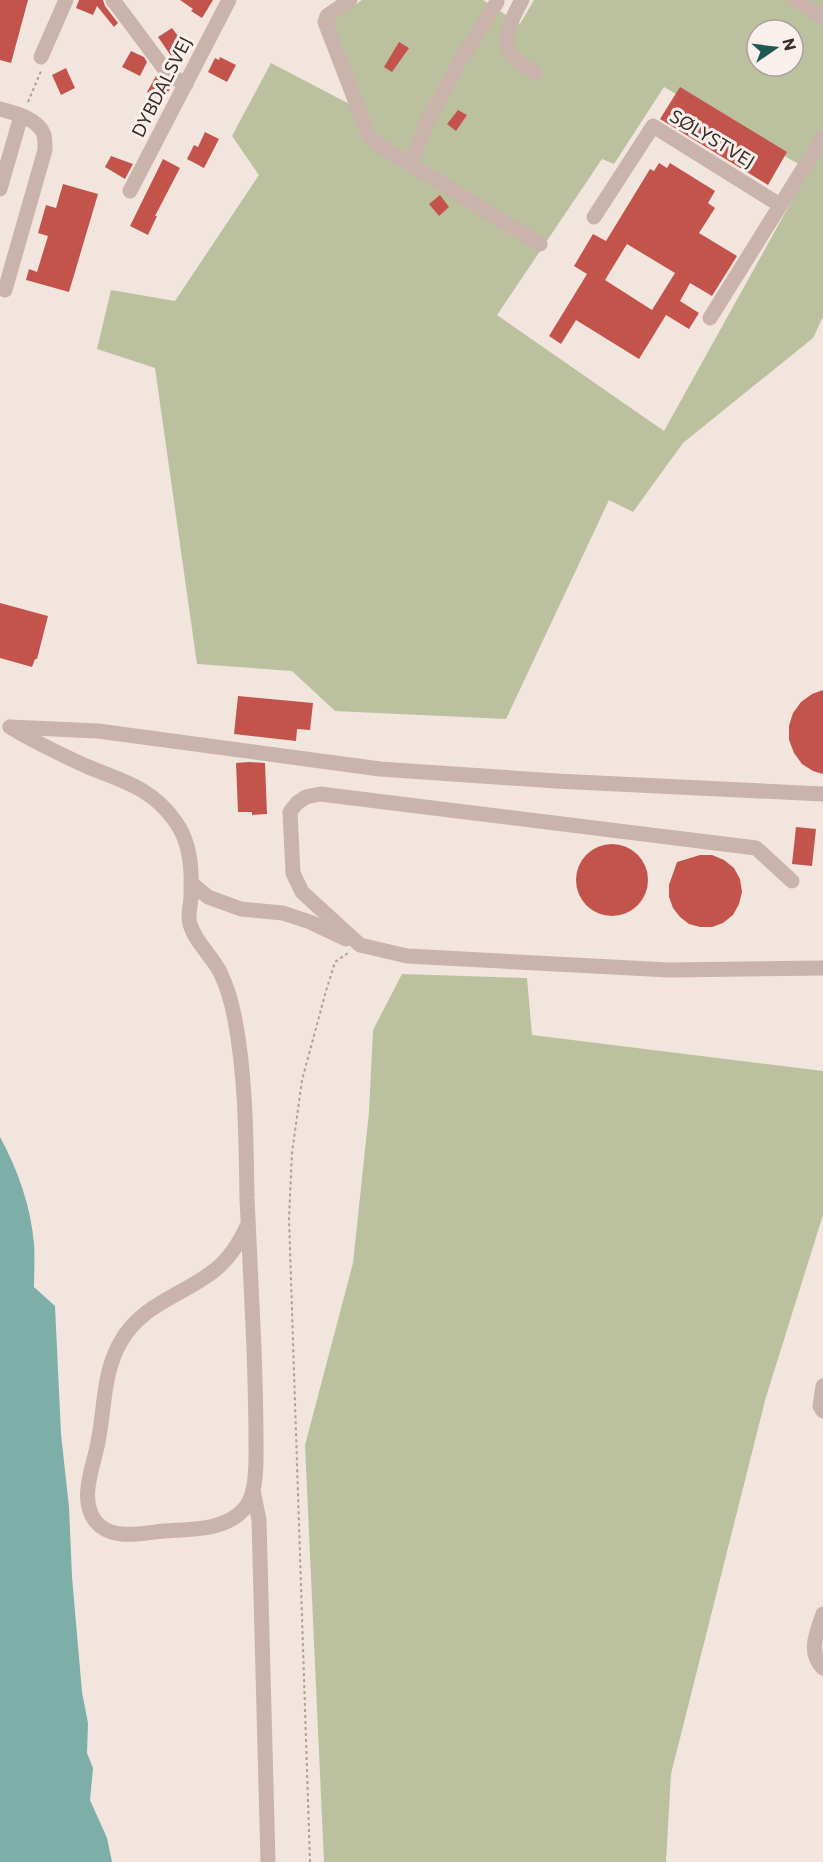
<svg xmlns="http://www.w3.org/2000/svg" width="823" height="1862" font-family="Commissioner,sans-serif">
<rect width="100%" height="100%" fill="#f2e5de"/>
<g fill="#bbc19e" fill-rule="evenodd">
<path d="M362,0H483L520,24L534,0H823V317L813,338L683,443L633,512L609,500L506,719L335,711L292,671L197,664L155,368L97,349L111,290L175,301L259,175L232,136L271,63L361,110L328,24ZM757,30H793V66H757ZM664,87L809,170L664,431L497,315L602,159L614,164Z"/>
<polygon points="402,974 527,978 532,1035 823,1071 823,1215 766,1397 671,1774 666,1862 324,1862 305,1445 353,1263 369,1112 373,1030"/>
</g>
<path fill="#7eaea8" d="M0,1137C18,1170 31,1207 34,1244C35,1258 34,1273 34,1287L55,1306L61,1434L69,1507L72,1577L82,1692L88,1723L87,1753L93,1768L90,1800L107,1838L112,1862H0Z"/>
<g fill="#c2544c" fill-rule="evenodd">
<polygon points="0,0 28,0 11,63 0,60"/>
<polygon points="79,0 103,0 105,6 118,23 114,27 97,6 93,15 76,8"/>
<polygon points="180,0 213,0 202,18 191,11 193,9"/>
<polygon points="172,28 187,48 175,56 171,56 158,37"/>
<polygon points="399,42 409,48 392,72 384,67"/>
<polygon points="131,51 144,57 147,62 140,76 122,67"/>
<polygon points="220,57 236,65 227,82 208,72 215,58 219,60"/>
<polygon points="66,68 75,88 61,95 52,75"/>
<polygon points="156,76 171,87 163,101 147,92"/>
<polygon points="680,87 787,152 768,185 660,119"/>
<polygon points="458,110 467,115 456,131 447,124"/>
<polygon points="205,132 219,139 204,168 187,159 194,145 198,147"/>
<polygon points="111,156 133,164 125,179 105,167"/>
<polygon points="163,159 180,168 155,216 157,216 148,235 130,226"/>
<path d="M659,163L667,168L670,163L715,191L708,203L715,208L699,233L737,256L712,296L690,283L680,301L699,313L689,329L666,315L639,359L576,320L561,344L549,336L587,274L574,266L593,234L606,241L650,169L654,171ZM627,244L675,273L652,310L605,280Z"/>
<polygon points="63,184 98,194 69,292 26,280 29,269 37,272 48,236 38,233 46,205 56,208"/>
<polygon points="440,195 449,207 439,216 429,204"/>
<polygon points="0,603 48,616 37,659 35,659 32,667 0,658"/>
<polygon points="823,690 823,774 813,771 802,764 794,753 789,740 789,726 793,713 801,702 812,694"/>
<polygon points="238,696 313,703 310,730 297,729 296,741 234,734"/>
<polygon points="249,762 265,763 267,814 252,815 252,812 238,812 236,763"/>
<polygon points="796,827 816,829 812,866 792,864"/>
<circle cx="612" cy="880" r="36"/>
<polygon points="700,855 712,855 724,860 734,868 740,879 742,892 739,904 733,915 723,923 712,927 700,927 689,924 680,917 673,908 669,897 669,885 677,862"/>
</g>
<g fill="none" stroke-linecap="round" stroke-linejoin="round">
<g stroke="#b69d94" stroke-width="2" stroke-dasharray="3 3" stroke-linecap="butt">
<polyline points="28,102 41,71"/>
<polyline points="310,1862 289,1218 292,1153 302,1080 326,991 335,962 348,953"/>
</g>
<g stroke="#cab3aa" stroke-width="15">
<polyline points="113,0 169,75 186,84"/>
<polyline points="350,0 327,16 325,22 368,134 380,146 540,244"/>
<path d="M522,0C514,14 500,40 512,55C517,62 528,68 535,73"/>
<polyline points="796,0 823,17"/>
<polyline points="41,57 66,0"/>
<path d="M0,109C15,113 39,119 44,135C45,140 45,146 45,150L5,290"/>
<polyline points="411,164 426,124 457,66 497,2"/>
<polyline points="0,189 21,116"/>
<polyline points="130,191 229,0"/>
<polyline points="594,217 653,126 780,205"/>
<polyline points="710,318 823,137"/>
<path d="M10,727C34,742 60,754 86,766C122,781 151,787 175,821C191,842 192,871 191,896C191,905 187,916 190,924C195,942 212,956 220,972C227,986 232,1004 235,1020C246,1078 246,1139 247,1198C249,1248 252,1298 254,1348C255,1379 256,1409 256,1440C256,1456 257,1475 253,1490C252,1496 248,1505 244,1509C225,1531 190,1529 164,1531C142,1533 112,1541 96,1522C79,1501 92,1470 97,1447C105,1412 102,1375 120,1343C141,1304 182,1296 215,1270C230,1258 240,1242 248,1224"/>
<polyline points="10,727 98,731 380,769 556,781 823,794"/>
<polyline points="792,881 756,848 320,794 306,797 297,803 290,812 293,873 302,892 360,945 407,956 669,970 823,968"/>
<polyline points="191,883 208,897 241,909 283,913 310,922 346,939"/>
<polyline points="823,1386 820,1406 823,1411"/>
<polyline points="253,1490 259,1520 268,1862"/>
<path d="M823,1614C817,1632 807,1652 823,1668"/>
</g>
</g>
<g text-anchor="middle" stroke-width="6" stroke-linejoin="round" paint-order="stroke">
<g font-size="18" fill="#382b29" stroke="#f9f0eb">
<text transform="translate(162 87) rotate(-63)" y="6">DYBDALSVEJ</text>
<text transform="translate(712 139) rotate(31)" y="6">SØLYSTVEJ</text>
</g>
</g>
<g transform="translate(775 48) rotate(76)"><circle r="28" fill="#f9f0eb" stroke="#aca19d" stroke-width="1.5"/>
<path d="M0-4.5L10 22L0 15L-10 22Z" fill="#205852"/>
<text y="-9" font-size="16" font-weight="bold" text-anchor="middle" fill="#382b29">N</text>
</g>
</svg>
